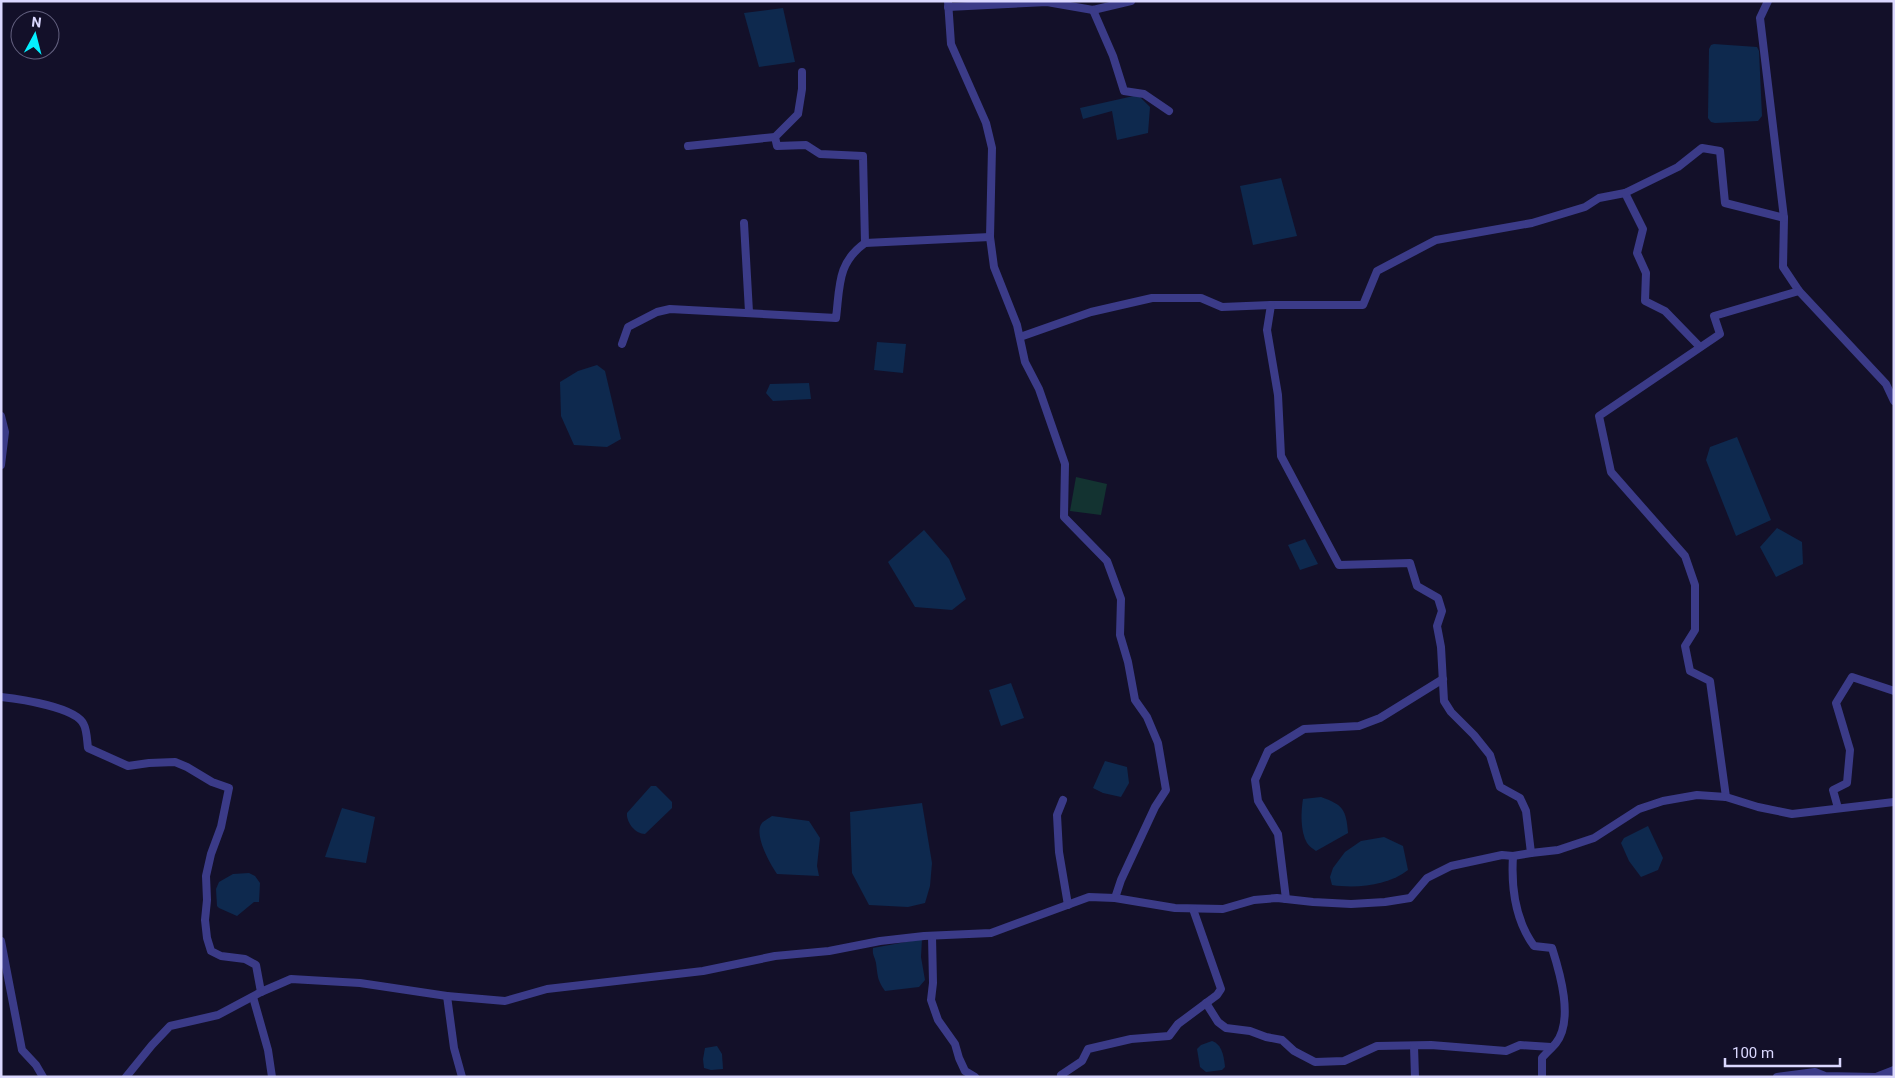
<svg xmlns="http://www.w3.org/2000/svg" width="1895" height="1078" font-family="Roboto,sans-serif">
<rect width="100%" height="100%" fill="#131029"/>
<polygon fill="#133331" points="1076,477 1107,484 1101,515 1070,511"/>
<g fill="#0e294e">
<polygon points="783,8 795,62 759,67 744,13"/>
<polygon points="1714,44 1757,47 1759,51 1762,116 1758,121 1715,123 1711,122 1708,118 1709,49 1711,45"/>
<polygon points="1138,95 1150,107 1148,133 1117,140 1112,111 1083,119 1080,108"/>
<polygon points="1281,178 1297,236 1253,245 1240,186"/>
<polygon points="877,342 906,344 903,373 874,370"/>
<polygon points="597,365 605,371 621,439 607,447 574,445 561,416 560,382 578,371"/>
<polygon points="809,383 811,399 773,401 766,393 770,384"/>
<polygon points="1737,437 1771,520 1736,536 1706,460 1710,447"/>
<polygon points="1777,528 1802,542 1803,564 1776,577 1760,547"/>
<polygon points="924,530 949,559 966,599 952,610 915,607 888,562"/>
<polygon points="1305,539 1318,564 1300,570 1288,545"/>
<polygon points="1011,683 1024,718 1001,726 989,690"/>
<polygon points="1105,761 1127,767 1129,783 1121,797 1103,793 1093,788"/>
<path d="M651,786H656L672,802V808L645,834C635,834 626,822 627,813Z"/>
<path d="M1321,797C1343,805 1346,809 1348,833L1316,851C1313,849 1309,846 1307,843C1300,831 1301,811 1303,799Z"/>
<polygon points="922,803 932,863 930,886 925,903 908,907 869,905 852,873 850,812"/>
<polygon points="342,808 375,817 366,863 325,857"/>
<path d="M772,816L809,821L820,838L817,866L819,876L777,874C770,864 753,834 762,823C764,821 769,818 772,816Z"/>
<polygon points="1648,826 1663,858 1658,870 1641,877 1629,861 1621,843 1624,838"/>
<path d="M1384,837L1403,846L1408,870C1389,885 1357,889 1332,885L1330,877L1333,868L1345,852L1361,841Z"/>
<polygon points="249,873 255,876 260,883 259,902 254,902 237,916 219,908 217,906 216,889 219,882 233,874"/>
<path d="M922,939L921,957L925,980L919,987L885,991C877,979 878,977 876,963C875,957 872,955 873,948Z"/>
<path d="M1212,1041C1222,1044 1224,1057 1225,1067L1222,1070L1206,1072L1200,1067L1197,1049L1201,1045Z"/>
<polygon points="717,1046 722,1054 723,1069 711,1070 704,1068 703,1059 705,1048"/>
</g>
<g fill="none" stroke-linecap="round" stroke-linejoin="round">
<g stroke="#3b3b88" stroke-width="8">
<polyline points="948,1 951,44 986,123 992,148 990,237 994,267 1017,325 1025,362 1039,389 1065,464 1064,517 1107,561 1121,599 1120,635 1128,662 1135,700 1147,717 1158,743 1166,790 1155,807 1121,880 1115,898"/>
<polyline points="1768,1 1760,18 1784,218 1783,267 1799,291 1886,384 1894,401"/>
<polyline points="948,7 1047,2 1093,10 1131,1"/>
<polyline points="1093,10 1113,56 1124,91 1144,94 1169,111"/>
<polyline points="802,72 802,89 798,114 775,137 777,146 806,145 820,154 863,156 865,243"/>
<polyline points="688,146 775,137"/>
<polyline points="1625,193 1643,229 1637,253 1646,273 1645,301 1665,311 1700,347"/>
<polyline points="744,223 749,312"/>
<polyline points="1020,337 1091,312 1152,298 1201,298 1222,307 1271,305 1363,305 1377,271 1436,240 1532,223 1585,207 1599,198 1625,193 1678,167 1702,148 1720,151 1725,203 1784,218"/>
<path d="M622,344L628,327L657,312L670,309L836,318C840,286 837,263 865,243L990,237"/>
<polyline points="1,416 5,432 1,465"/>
<path d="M1,697C19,699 77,707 84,725C87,731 87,741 88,748L128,766L149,763L175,762L187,767L212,782L229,788L221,827L211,854L206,876L207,900L205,920L207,938L211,951L221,956L245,959L256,965L261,992"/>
<polyline points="1726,797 1710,681 1690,671 1685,646 1695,630 1695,585 1685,556 1611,472 1599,416 1720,334 1714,316 1799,291"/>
<polyline points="1063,800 1057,815 1059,852 1068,905"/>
<polyline points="1838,808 1833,790 1847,783 1850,750 1836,703 1852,677 1894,691"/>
<polyline points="1531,853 1558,850 1594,838 1639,809 1663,801 1697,795 1726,797 1758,807 1792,814 1894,802"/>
<path d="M1513,856C1511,888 1515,920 1534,946L1552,948C1560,973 1574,1020 1556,1043C1552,1048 1546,1053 1542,1058V1077"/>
<polyline points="1286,899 1278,834 1258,801 1255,780 1268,751 1304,729 1359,726 1380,718 1443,679"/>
<polyline points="932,936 933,983 931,1000 938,1020 955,1044 959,1058 965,1071 975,1077"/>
<polyline points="1,941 22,1050 36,1065 43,1077"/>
<polyline points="447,996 454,1048 462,1077"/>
<polyline points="253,997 268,1050 272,1077"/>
<polyline points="1206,1003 1218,1022 1226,1028 1250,1031 1266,1037 1282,1040 1294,1051 1315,1062 1344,1061 1377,1046 1431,1045 1506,1051 1520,1045 1551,1047"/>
<polyline points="1414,1046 1415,1077"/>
<polyline points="126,1077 152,1045 170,1026 218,1015 261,992 291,979 360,983 447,996 505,1001 547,989 703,971 775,956 829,951 880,941 924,936 991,933 1089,897 1115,898 1175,908 1223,909 1254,900 1277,898 1313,902 1351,904 1385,902 1410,898 1427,878 1451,866 1502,855 1513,856 1531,853 1526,811 1520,798 1500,787 1490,755 1474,735 1451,712 1444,701 1441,647 1437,626 1442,611 1438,598 1417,586 1410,563 1339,565 1281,456 1278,395 1267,330 1271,305"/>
<polyline points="1062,1077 1061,1075 1082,1061 1088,1049 1131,1039 1169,1036 1178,1024 1217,995 1221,989 1193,909"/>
<polyline points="1777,1077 1815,1072 1825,1076 1876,1077"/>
<polyline points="1876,1077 1894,1070"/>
</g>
</g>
<rect width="1895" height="1078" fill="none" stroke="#dbd8ff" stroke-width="5"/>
<g transform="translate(35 35) rotate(7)"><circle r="24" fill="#131029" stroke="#63607f"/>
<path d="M0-4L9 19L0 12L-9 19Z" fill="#04efff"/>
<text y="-8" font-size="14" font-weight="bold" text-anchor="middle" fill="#dbd8ff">N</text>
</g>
<path d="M1725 1058v8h115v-8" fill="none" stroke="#dbd8ff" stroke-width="2.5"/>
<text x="1732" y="1058" font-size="15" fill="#dbd8ff" stroke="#131029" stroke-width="4" paint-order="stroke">100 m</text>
</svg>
